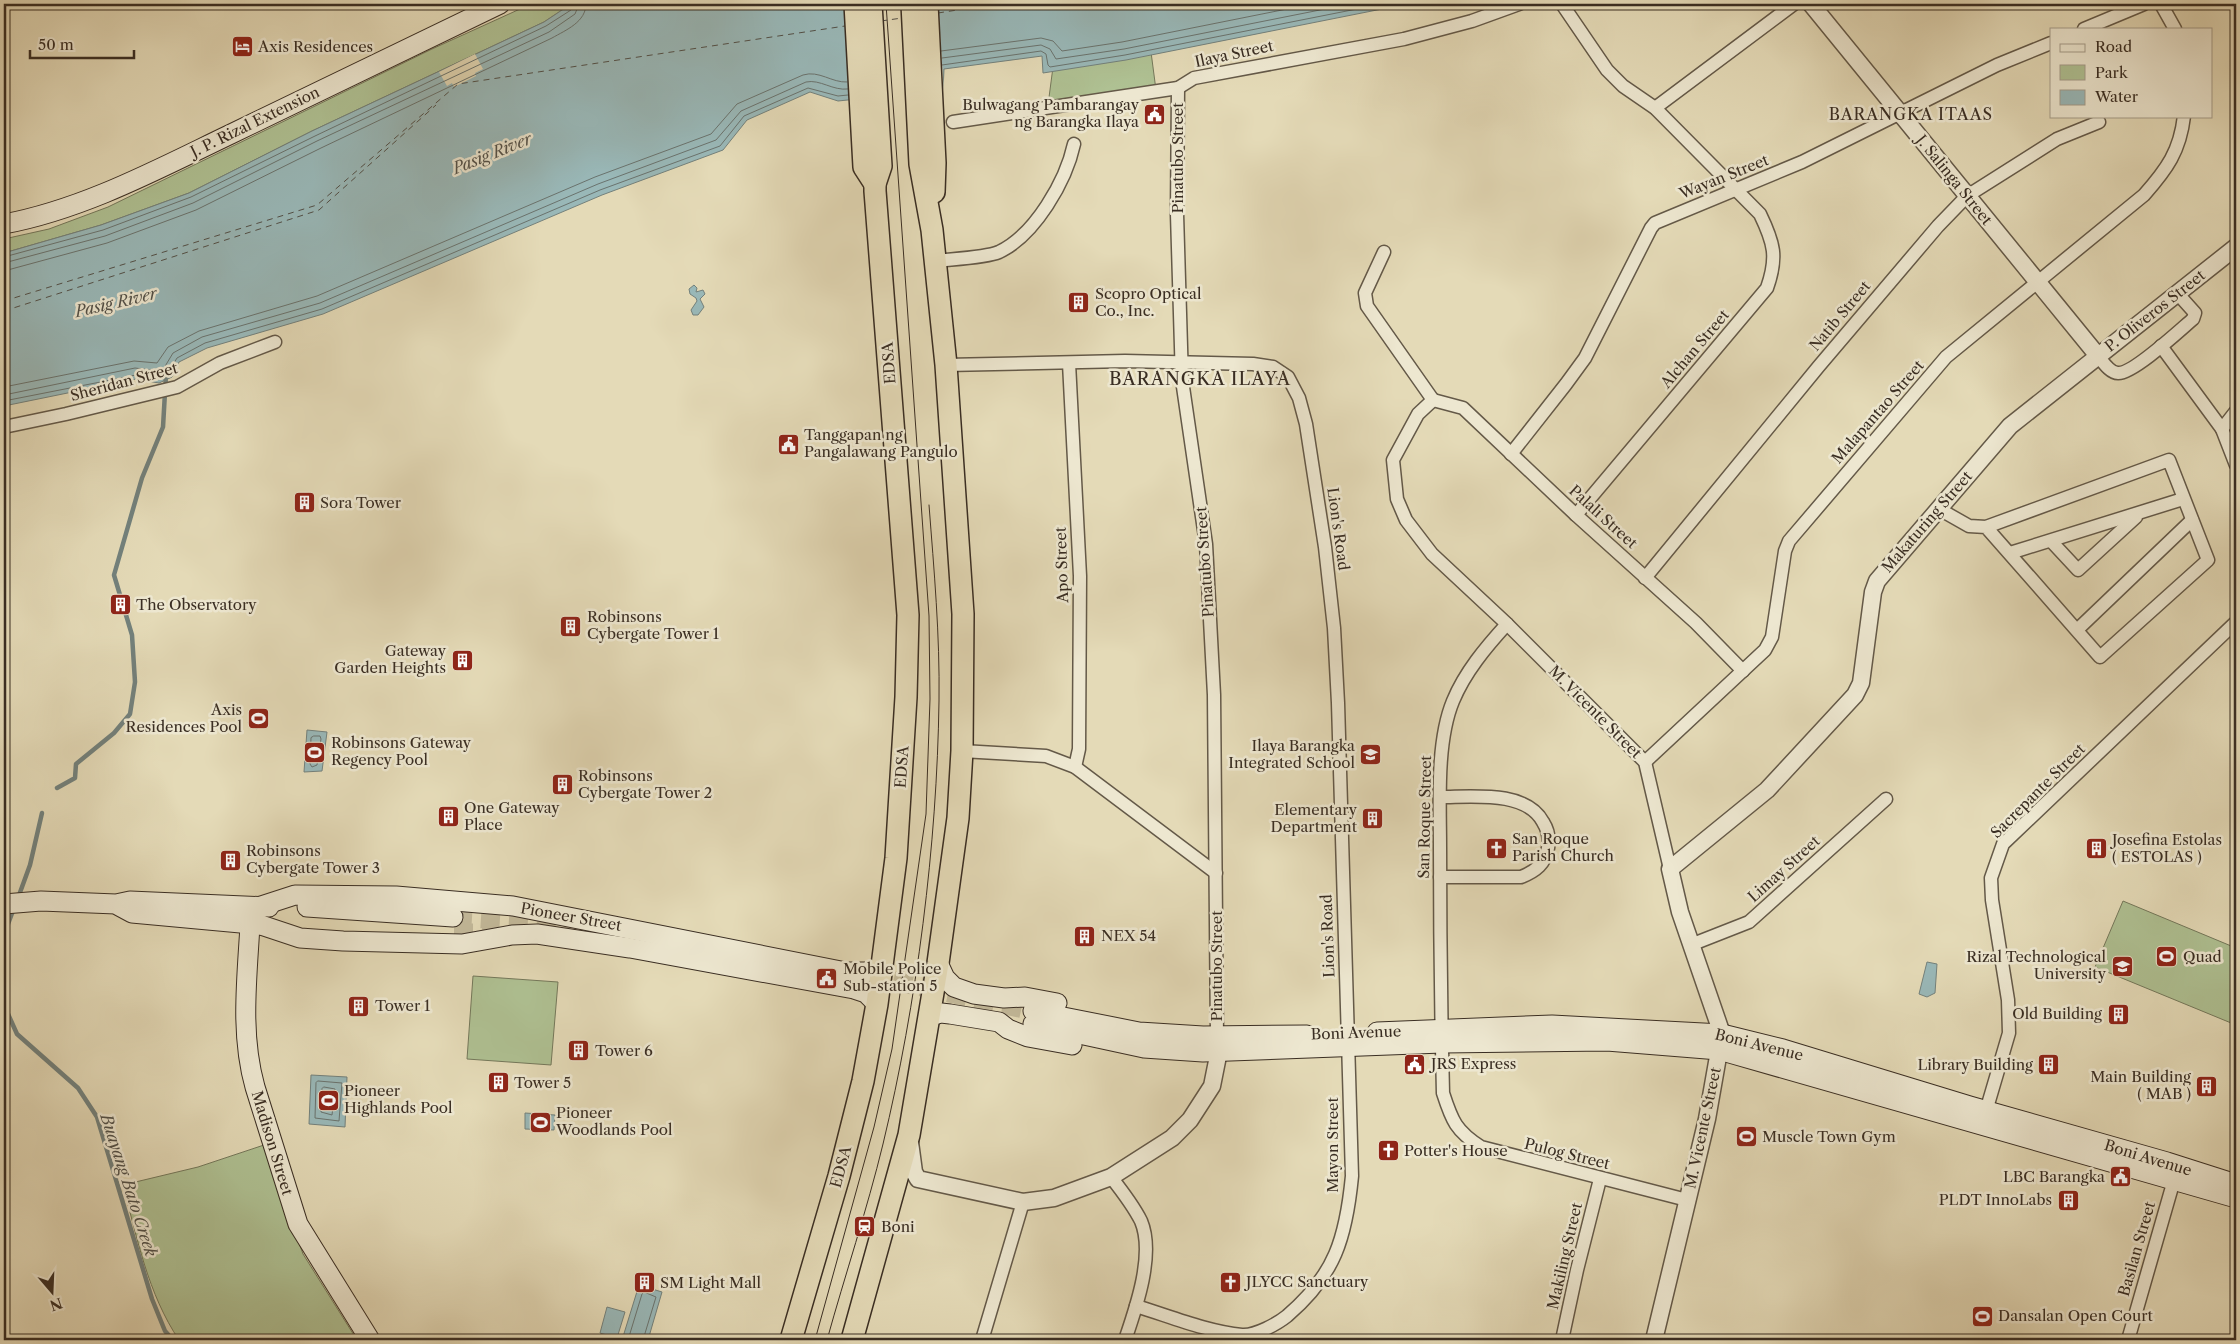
<svg xmlns="http://www.w3.org/2000/svg" width="2240" height="1344" font-family="'Libre Caslon Text',serif">
<rect width="100%" height="100%" fill="#e4dab7"/>
<filter id="stains"><feTurbulence type="fractalNoise" baseFrequency=".004" numOctaves="4"/><feColorMatrix values="0 0 0 0 .2 0 0 0 0 .09 0 0 0 0 .02 0 0 0 .5 -.17"/></filter>
<radialGradient id="worn" r=".72"><stop offset=".6" stop-color="#630" stop-opacity="0"/><stop offset="1" stop-color="#630" stop-opacity=".3"/></radialGradient>
<g fill="#afc193" stroke="#74785b">
<polygon points="531,4 571,4 544,22 312,131 189,193 101,225 4,253 4,239 49,229 108,207 432,49"/>
<polygon points="1151,52 1156,90 1048,105 1053,67"/>
<polygon points="2123,901 2236,948 2236,1025 2095,967"/>
<polygon points="473,976 558,982 551,1065 467,1059"/>
<path d="M264,1145L303,1254L357,1340H179C148,1294 137,1238 123,1185L198,1167Z"/>
</g>
<g fill="#99b8b8" stroke="#73817c">
<polygon points="571,4 1407,4 1126,60 1043,73 1042,56 944,69 943,90 838,101 810,92 747,120 723,150 602,195 323,314 207,348 179,362 172,377 159,383 136,379 4,406 4,253 101,225 189,193 312,131 544,22"/>
<polygon points="694,285 697,288 696,292 703,290 705,294 700,299 704,307 698,315 693,315 691,310 697,301 696,298 690,294 689,289"/>
<polygon points="258,710 267,715 257,729 248,723"/>
<polygon points="307,730 327,732 322,771 304,772"/>
<polygon points="1927,962 1937,964 1935,993 1927,997 1919,994"/>
<polygon points="311,1075 347,1077 345,1127 309,1124"/>
<polygon points="525,1113 555,1115 554,1130 525,1129"/>
<polygon points="639,1285 662,1292 648,1340 622,1340"/>
<polygon points="607,1307 625,1312 617,1338 600,1333"/>
</g>
<g fill="#e4dab7">
<polygon points="845,4 938,4 944,92 852,102"/>
<polygon points="475,54 483,69 475,73 476,76 454,87 452,83 447,86 439,72"/>
</g>
<g fill="none" stroke-linecap="round" stroke-linejoin="round">
<g stroke="#6a736e" stroke-width="1">
<polyline points="941,51 1041,38 1053,41 1062,51 1122,42 1312,4"/>
<polyline points="942,58 1041,45 1050,49 1056,59 1124,49 1350,4"/>
<polyline points="942,65 1041,51 1046,54 1048,65 1050,67 1125,55 1382,4"/>
<polyline points="4,257 103,230 191,197 315,136 546,26 571,10 573,4"/>
<polyline points="4,263 105,236 193,203 317,141 549,32 575,14 579,4"/>
<path d="M4,271L107,243L196,210L321,148L552,38C566,30 586,22 586,4"/>
<path d="M4,387L134,361L157,363L168,347L199,331L317,296L595,177L711,134L737,104L803,75C819,70 832,83 847,82"/>
<path d="M4,395L135,368L158,371L164,368L173,353L202,337L320,303L598,184L716,140L741,111L806,82C820,79 833,91 848,89"/>
<polyline points="4,401 136,375 159,377 168,373 177,358 205,343 322,309 600,190 720,146 744,116 808,88 838,96 848,95"/>
<polygon points="314,736 320,736 321,739 317,765 312,767 310,764 311,738"/>
<polygon points="318,1081 342,1083 339,1121 315,1118 316,1083"/>
<polygon points="324,1087 335,1089 332,1115 321,1112 322,1089"/>
<polyline points="628,1340 642,1294 644,1292 656,1297 643,1340"/>
</g>
<g stroke="#73817c" stroke-width="4.5">
<polyline points="57,788 75,778 76,764 114,733 130,714 135,682 132,635 114,575 142,478 163,427 166,375"/>
<polyline points="18,898 30,865 42,813"/>
<polyline points="4,952 8,924 14,908"/>
<polyline points="4,1005 17,1034 78,1088 97,1117 152,1299 165,1331 173,1340"/>
</g>
<g stroke="#525048" stroke-width="1" stroke-dasharray="6 5" stroke-linecap="butt">
<polyline points="938,13 996,4"/>
<polyline points="881,21 902,18"/>
<polyline points="4,301 317,205 458,84 845,26"/>
<polyline points="4,311 319,210 436,105"/>
</g>
<g stroke="#c2b899" stroke-width="19" stroke-dasharray="19 9" stroke-linecap="butt">
<polyline points="453,917 568,924"/>
<polyline points="454,933 495,933"/>
<polyline points="866,975 1033,1011"/>
</g>
<defs>
<g id="minor">
<path d="M1562,4L1607,70L1623,86L1655,108L1760,214C1774,243 1778,257 1767,288L1576,515"/>
<polyline points="2161,4 2175,29"/>
<polyline points="2084,29 2144,4"/>
<polyline points="1178,88 1177,214 1182,380 1206,544 1214,695 1217,1037"/>
<polyline points="1655,108 1794,4"/>
<polyline points="953,122 1178,88 1194,78 1404,39 1472,21 1519,4"/>
<polyline points="1384,252 1365,293 1367,306 1433,400"/>
<path d="M935,261C951,259 985,258 999,252C1035,235 1066,181 1074,144"/>
<polyline points="2161,346 2222,429 2236,465"/>
<path d="M2098,356C2103,362 2110,373 2118,373C2133,374 2180,330 2193,319L2195,313L2178,294"/>
<polyline points="1069,363 1080,576 1079,749 1075,767"/>
<path d="M946,365L1125,361L1253,364L1273,367L1288,377L1299,398L1306,424L1325,547L1334,628L1338,703L1352,1176C1346,1238 1335,1275 1287,1316C1277,1324 1255,1336 1242,1335C1208,1332 1169,1316 1136,1306"/>
<polyline points="1433,400 1418,414 1393,460 1397,499 1406,520 1432,554 1507,624 1645,762 1670,869"/>
<polyline points="1433,400 1463,408 1576,515 1696,623 1743,671"/>
<polyline points="4,427 66,414 177,387 220,363 275,342"/>
<polyline points="2222,429 2236,411"/>
<polyline points="1511,454 1566,384 1585,358 1651,228 1655,223 1802,162 1997,65 2051,43"/>
<polyline points="1939,509 1969,526 1986,527 2169,460 2208,560 2100,657 1986,527"/>
<polyline points="2051,541 2078,570 2136,517"/>
<polyline points="2010,553 2183,499"/>
<polyline points="1645,578 1819,366 1938,226 1967,196 2057,139 2099,122"/>
<path d="M1507,624C1486,647 1465,672 1453,701C1436,742 1440,804 1440,847C1440,929 1441,1011 1443,1093C1452,1121 1456,1131 1481,1147L1687,1200"/>
<polyline points="2078,629 2192,520"/>
<polyline points="962,751 1046,756 1075,767 1216,873"/>
<path d="M1645,762L1765,650L1772,637L1785,551L1789,541L1946,357L2144,195C2167,169 2180,151 2184,116"/>
<path d="M1440,797C1472,797 1526,790 1543,822C1548,830 1550,838 1548,848C1545,864 1536,871 1521,877H1440"/>
<polyline points="1693,944 1749,922 1886,799"/>
<polyline points="1984,1118 2009,1033 2008,1000 1992,900 1991,878 2003,844 2236,622"/>
<path d="M1111,1177C1122,1191 1133,1205 1141,1221C1155,1254 1136,1308 1125,1340"/>
<polyline points="982,1340 1023,1202"/>
<polyline points="1562,1340 1577,1270 1600,1179"/>
<polyline points="2128,1340 2176,1173"/>
</g>
<g id="tertiary">
<polyline points="1811,4 2098,356"/>
<polyline points="910,1142 914,1172 918,1179 1023,1202 1054,1198 1111,1177 1172,1138 1190,1120 1212,1086 1219,1051"/>
<polyline points="1654,1340 1707,1119 1722,1034 1680,912 1670,869 1767,790 1855,695 1861,683 1873,592 1877,581 2010,426 2236,247"/>
</g>
<g id="secondary">
<path d="M4,224C84,209 158,169 231,134C321,90 411,47 500,4"/>
<polyline points="4,904 41,901 116,904 130,901 269,907"/>
<polyline points="119,906 132,913 261,925"/>
<polyline points="258,907 295,895 396,896 513,906 846,972 866,972 881,968"/>
<polyline points="307,907 453,917"/>
<path d="M250,925C247,979 240,1034 255,1087L298,1224L370,1340"/>
<polyline points="261,925 300,938 343,941 462,944 512,935 537,934 630,948 854,989 866,993 877,1004"/>
<polyline points="938,963 945,978 954,987 974,994 1004,998 1025,997 1057,1003"/>
<polyline points="1033,1011 1139,1032 1203,1036 1307,1035"/>
<polyline points="931,1016 941,1013 950,1014 999,1022 1008,1029 1028,1037 1072,1045"/>
<polyline points="1033,1024 1144,1048 1203,1052 1442,1043 1607,1041 1719,1050 2236,1198"/>
<polyline points="1377,1032 1552,1025 1722,1034 1783,1049 1970,1106 2167,1162 2236,1184"/>
</g>
<g id="trunk">
<polyline points="855,4 864,167 875,184"/>
<polyline points="927,4 935,163 934,192"/>
<polyline points="791,1340 839,1176 863,1081 877,1004 896,858 906,697 908,615 875,191 875,184 881,166 871,4"/>
<polyline points="852,1340 909,1135 938,963 958,818 962,751 963,614 946,365 932,230 920,164 912,4"/>
</g>
</defs>
<use href="#minor" stroke="#645948" stroke-width="15"/>
<use href="#tertiary" stroke="#645948" stroke-width="19"/>
<use href="#secondary" stroke="#3a2e23" stroke-width="21"/>
<use href="#trunk" stroke="#3a2e23" stroke-width="24"/>
<use href="#minor" stroke="#ede7d0" stroke-width="12"/>
<use href="#tertiary" stroke="#ede7d0" stroke-width="16"/>
<use href="#secondary" stroke="#ede7d0" stroke-width="19"/>
<use href="#trunk" stroke="#e4dab7" stroke-width="21"/>
<g stroke="#3a2e23" stroke-width="1">
<polyline points="815,1340 874,1127 892,1049 926,814 930,699 929,616 886,4"/>
<path d="M827,1340C845,1275 867,1210 883,1144C917,1003 937,845 939,701C940,635 934,570 929,505"/>
</g>
</g>
<defs>
<symbol id="hotel-square" viewBox="-11 -11 22 22"><rect x="-9" y="-9" width="18" height="18" rx="4" fill="#8f2418" stroke="#ede7d0"/><path d="M-6-4.5h1.5V1H6V5H4.5V3h-9V5H-6ZM-4 0a1.8 1.8 0 1 1 3.6 0ZM.5 0V-2.5h3Q6-2.5 6 0Z" fill="#fff"/></symbol>
<symbol id="civic-square" viewBox="-11 -11 22 22"><rect x="-9" y="-9" width="18" height="18" rx="4" fill="#8f2418" stroke="#ede7d0"/><path d="M-.6-6.5H3V-4.5H.6V-3L4-1V1h2V6H-6V1h2V-1L-.6-3ZM-1.2 2.5V6h2.4V2.5Z" fill="#fff"/></symbol>
<symbol id="building-square" viewBox="-11 -11 22 22"><rect x="-9" y="-9" width="18" height="18" rx="4" fill="#8f2418" stroke="#ede7d0"/><path d="M-4-6H4V6H1V3H-1V6H-4ZM-2.5-4.3h1.7v1.8h-1.7ZM.8-4.3h1.7v1.8H.8ZM-2.5-1h1.7V.8h-1.7ZM.8-1h1.7V.8H.8Z" fill="#fff"/></symbol>
<symbol id="stadium-square" viewBox="-11 -11 22 22"><rect x="-9" y="-9" width="18" height="18" rx="4" fill="#8f2418" stroke="#ede7d0"/><path d="M0-5a6.5 5 0 1 0 0 10a6.5 5 0 1 0 0-10ZM-3.5-1.8h7v3.6h-7Z" fill="#fff"/></symbol>
<symbol id="school-square" viewBox="-11 -11 22 22"><rect x="-9" y="-9" width="18" height="18" rx="4" fill="#8f2418" stroke="#ede7d0"/><path d="M0-5L7-2L0 1L-7-2ZM-4 1L0 2.5L4 1V4Q0 6-4 4Z" fill="#fff"/></symbol>
<symbol id="church-square" viewBox="-11 -11 22 22"><rect x="-9" y="-9" width="18" height="18" rx="4" fill="#8f2418" stroke="#ede7d0"/><path d="M-1.2-6h2.4v3.5h3.3v2.4h-3.3V6h-2.4V-.1h-3.3v-2.4h3.3Z" fill="#fff"/></symbol>
<symbol id="university-square" viewBox="-11 -11 22 22"><rect x="-9" y="-9" width="18" height="18" rx="4" fill="#8f2418" stroke="#ede7d0"/><path d="M0-5L7-2L0 1L-7-2ZM-4 1L0 2.5L4 1V4Q0 6-4 4Z" fill="#fff"/></symbol>
<symbol id="station-square" viewBox="-11 -11 22 22"><rect x="-9" y="-9" width="18" height="18" rx="4" fill="#8f2418" stroke="#ede7d0"/><path d="M-3-6H3Q5-6 5-4V2Q5 4 3 4L4.5 6H3L1.5 4h-3L-3 6H-4.5L-3 4Q-5 4-5 2V-4Q-5-6-3-6ZM-3.5-4v3h7v-3ZM-3.5 1v1.5H-2V1ZM2 1v1.5H3.5V1Z" fill="#fff"/></symbol>
</defs>
<g fill-rule="evenodd">
<use href="#hotel-square" x="230" y="34" width="25" height="25"/>
<use href="#civic-square" x="1142" y="102" width="25" height="25"/>
<use href="#building-square" x="1066" y="290" width="25" height="25"/>
<use href="#civic-square" x="776" y="432" width="25" height="25"/>
<use href="#building-square" x="292" y="490" width="25" height="25"/>
<use href="#building-square" x="108" y="592" width="25" height="25"/>
<use href="#building-square" x="558" y="614" width="25" height="25"/>
<use href="#building-square" x="450" y="648" width="25" height="25"/>
<use href="#stadium-square" x="246" y="706" width="25" height="25"/>
<use href="#stadium-square" x="302" y="740" width="25" height="25"/>
<use href="#school-square" x="1358" y="742" width="25" height="25"/>
<use href="#building-square" x="550" y="772" width="25" height="25"/>
<use href="#building-square" x="436" y="804" width="25" height="25"/>
<use href="#building-square" x="1360" y="806" width="25" height="25"/>
<use href="#church-square" x="1484" y="836" width="25" height="25"/>
<use href="#building-square" x="2084" y="836" width="25" height="25"/>
<use href="#building-square" x="218" y="848" width="25" height="25"/>
<use href="#building-square" x="1072" y="924" width="25" height="25"/>
<use href="#stadium-square" x="2154" y="944" width="25" height="25"/>
<use href="#university-square" x="2110" y="954" width="25" height="25"/>
<use href="#civic-square" x="814" y="966" width="25" height="25"/>
<use href="#building-square" x="346" y="994" width="25" height="25"/>
<use href="#building-square" x="2106" y="1002" width="25" height="25"/>
<use href="#building-square" x="566" y="1038" width="25" height="25"/>
<use href="#civic-square" x="1402" y="1052" width="25" height="25"/>
<use href="#building-square" x="2036" y="1052" width="25" height="25"/>
<use href="#building-square" x="486" y="1070" width="25" height="25"/>
<use href="#building-square" x="2194" y="1074" width="25" height="25"/>
<use href="#stadium-square" x="316" y="1088" width="25" height="25"/>
<use href="#stadium-square" x="528" y="1110" width="25" height="25"/>
<use href="#stadium-square" x="1734" y="1124" width="25" height="25"/>
<use href="#church-square" x="1376" y="1138" width="25" height="25"/>
<use href="#civic-square" x="2108" y="1164" width="25" height="25"/>
<use href="#building-square" x="2056" y="1188" width="25" height="25"/>
<use href="#station-square" x="852" y="1214" width="25" height="25"/>
<use href="#church-square" x="1218" y="1270" width="25" height="25"/>
<use href="#building-square" x="632" y="1270" width="25" height="25"/>
<use href="#stadium-square" x="1970" y="1304" width="25" height="25"/>
</g>
<g text-anchor="middle" stroke-width="5" stroke-linejoin="round" paint-order="stroke">
<g font-size="15" fill="#3a2e23" stroke="#ede7d0" text-anchor="start">
<text x="258" y="52">Axis Residences</text>
<text x="1139" y="110" text-anchor="end">Bulwagang Pambarangay<tspan x="1139" dy="17">ng Barangka Ilaya</tspan></text>
<text x="1095" y="299">Scopro Optical<tspan x="1095" dy="17">Co., Inc.</tspan></text>
<text x="804" y="440">Tanggapan ng<tspan x="804" dy="17">Pangalawang Pangulo</tspan></text>
<text x="320" y="508">Sora Tower</text>
<text x="136" y="610">The Observatory</text>
<text x="587" y="622">Robinsons<tspan x="587" dy="17">Cybergate Tower 1</tspan></text>
<text x="446" y="656" text-anchor="end">Gateway<tspan x="446" dy="17">Garden Heights</tspan></text>
<text x="242" y="715" text-anchor="end">Axis<tspan x="242" dy="17">Residences Pool</tspan></text>
<text x="331" y="748">Robinsons Gateway<tspan x="331" dy="17">Regency Pool</tspan></text>
<text x="1355" y="751" text-anchor="end">Ilaya Barangka<tspan x="1355" dy="17">Integrated School</tspan></text>
<text x="578" y="781">Robinsons<tspan x="578" dy="17">Cybergate Tower 2</tspan></text>
<text x="464" y="813">One Gateway<tspan x="464" dy="17">Place</tspan></text>
<text x="1357" y="815" text-anchor="end">Elementary<tspan x="1357" dy="17">Department</tspan></text>
<text x="1512" y="844">San Roque<tspan x="1512" dy="17">Parish Church</tspan></text>
<text x="2112" y="845">Josefina Estolas<tspan x="2112" dy="17">( ESTOLAS )</tspan></text>
<text x="246" y="856">Robinsons<tspan x="246" dy="17">Cybergate Tower 3</tspan></text>
<text x="1101" y="941">NEX 54</text>
<text x="2106" y="962" text-anchor="end">Rizal Technological<tspan x="2106" dy="17">University</tspan></text>
<text x="2183" y="962">Quad</text>
<text x="843" y="974">Mobile Police<tspan x="843" dy="17">Sub-station 5</tspan></text>
<text x="375" y="1011">Tower 1</text>
<text x="2102" y="1019" text-anchor="end">Old Building</text>
<text x="595" y="1056">Tower 6</text>
<text x="1431" y="1069">JRS Express</text>
<text x="2033" y="1070" text-anchor="end">Library Building</text>
<text x="2191" y="1082" text-anchor="end">Main Building<tspan x="2191" dy="17">( MAB )</tspan></text>
<text x="514" y="1088">Tower 5</text>
<text x="344" y="1096">Pioneer<tspan x="344" dy="17">Highlands Pool</tspan></text>
<text x="556" y="1118">Pioneer<tspan x="556" dy="17">Woodlands Pool</tspan></text>
<text x="1762" y="1142">Muscle Town Gym</text>
<text x="1404" y="1156">Potter's House</text>
<text x="2105" y="1182" text-anchor="end">LBC Barangka</text>
<text x="2052" y="1205" text-anchor="end">PLDT InnoLabs</text>
<text x="881" y="1232">Boni</text>
<text x="1246" y="1287">JLYCC Sanctuary</text>
<text x="660" y="1288">SM Light Mall</text>
<text x="1998" y="1321">Dansalan Open Court</text>
</g>
<g font-size="15" fill="#3a2e23" stroke="#ede7d0">
<text transform="translate(1234 54) rotate(-12)" y="5">Ilaya Street</text>
<text transform="translate(255 122) rotate(-26)" y="5">J. P. Rizal Extension</text>
<text transform="translate(1178 158) rotate(-90)" y="5">Pinatubo Street</text>
<text transform="translate(1724 177) rotate(-22)" y="5">Wayan Street</text>
<text transform="translate(1954 180) rotate(51)" y="5">J. Salinga Street</text>
<text transform="translate(2155 311) rotate(-38)" y="5">P. Oliveros Street</text>
<text transform="translate(1840 316) rotate(-50)" y="5">Natib Street</text>
<text transform="translate(1695 349) rotate(-50)" y="5">Alchan Street</text>
<text transform="translate(889 363) rotate(-94)" y="5">EDSA</text>
<text transform="translate(124 382) rotate(-15)" y="5">Sheridan Street</text>
<text transform="translate(1878 412) rotate(-49)" y="5">Malapantao Street</text>
<text transform="translate(1603 517) rotate(42)" y="5">Palali Street</text>
<text transform="translate(1927 522) rotate(-49)" y="5">Makaturing Street</text>
<text transform="translate(1338 529) rotate(82)" y="5">Lion's Road</text>
<text transform="translate(1205 562) rotate(-94)" y="5">Pinatubo Street</text>
<text transform="translate(1062 565) rotate(-92)" y="5">Apo Street</text>
<text transform="translate(1595 712) rotate(45)" y="5">M. Vicente Street</text>
<text transform="translate(902 767) rotate(-86)" y="5">EDSA</text>
<text transform="translate(2038 791) rotate(-45)" y="5">Sacrepante Street</text>
<text transform="translate(1425 817) rotate(-89)" y="5">San Roque Street</text>
<text transform="translate(1784 869) rotate(-42)" y="5">Limay Street</text>
<text transform="translate(571 917) rotate(10)" y="5">Pioneer Street</text>
<text transform="translate(1328 936) rotate(-92)" y="5">Lion's Road</text>
<text transform="translate(1217 966) rotate(-90)" y="5">Pinatubo Street</text>
<text transform="translate(1356 1033) rotate(-2)" y="5">Boni Avenue</text>
<text transform="translate(1759 1045) rotate(14)" y="5">Boni Avenue</text>
<text transform="translate(1703 1128) rotate(-78)" y="5">M. Vicente Street</text>
<text transform="translate(272 1143) rotate(73)" y="5">Madison Street</text>
<text transform="translate(1333 1145) rotate(-90)" y="5">Mayon Street</text>
<text transform="translate(1567 1154) rotate(14)" y="5">Pulog Street</text>
<text transform="translate(2148 1158) rotate(17)" y="5">Boni Avenue</text>
<text transform="translate(841 1167) rotate(-75)" y="5">EDSA</text>
<text transform="translate(2137 1249) rotate(-74)" y="5">Basilan Street</text>
<text transform="translate(1565 1256) rotate(-77)" y="5">Makiling Street</text>
</g>
<g font-size="16" letter-spacing="1" fill="#3a2e23" stroke="#ede7d0">
<text x="1911" y="120">BARANGKA ITAAS</text>
</g>
<g font-size="16" font-style="italic" fill="#525048" stroke="#ede7d0">
<text transform="translate(492 153) rotate(-22)" y="6">Pasig River</text>
<text transform="translate(116 302) rotate(-13)" y="6">Pasig River</text>
<text transform="translate(129 1185) rotate(72)" y="6">Buayang Bato Creek</text>
</g>
<g font-size="18" letter-spacing="1" fill="#3a2e23" stroke="#ede7d0">
<text x="1200" y="385">BARANGKA ILAYA</text>
</g>
</g>
<rect width="2240" height="1344" fill="none" stroke="#e4dab7" stroke-width="20"/>
<rect x="5" y="5" width="2230" height="1334" fill="none" stroke="#3a2e23" stroke-width="2.5"/>
<rect x="10" y="10" width="2220" height="1324" fill="none" stroke="#3a2e23"/>
<rect x="2050" y="28" width="162" height="90" fill="#ede7d0" stroke="#a59d8b"/>
<rect x="2060" y="44" width="25" height="8" fill="#ede7d0" stroke="#a59d8b"/>
<text x="2095" y="52" font-size="15" fill="#3a2e23">Road</text>
<rect x="2060" y="65" width="25" height="15" fill="#afc193" stroke="#a59d8b"/>
<text x="2095" y="78" font-size="15" fill="#3a2e23">Park</text>
<rect x="2060" y="90" width="25" height="15" fill="#99b8b8" stroke="#a59d8b"/>
<text x="2095" y="102" font-size="15" fill="#3a2e23">Water</text>
<g transform="translate(52 1292) rotate(161)" stroke="#ede7d0" stroke-width="4" paint-order="stroke">
<path d="M0-4L9 19L0 12L-9 19Z" fill="#3a2e23"/>
<text y="-8" font-size="14" font-weight="bold" text-anchor="middle" fill="#3a2e23">N</text>
</g>
<path d="M30 50v8h104v-8" fill="none" stroke="#3a2e23" stroke-width="2.5"/>
<text x="38" y="50" font-size="15" fill="#3a2e23" stroke="#ede7d0" stroke-width="4" paint-order="stroke">50 m</text>
<rect width="100%" height="100%" filter="url(#stains)"/>
<rect width="100%" height="100%" fill="url(#worn)"/>
</svg>
